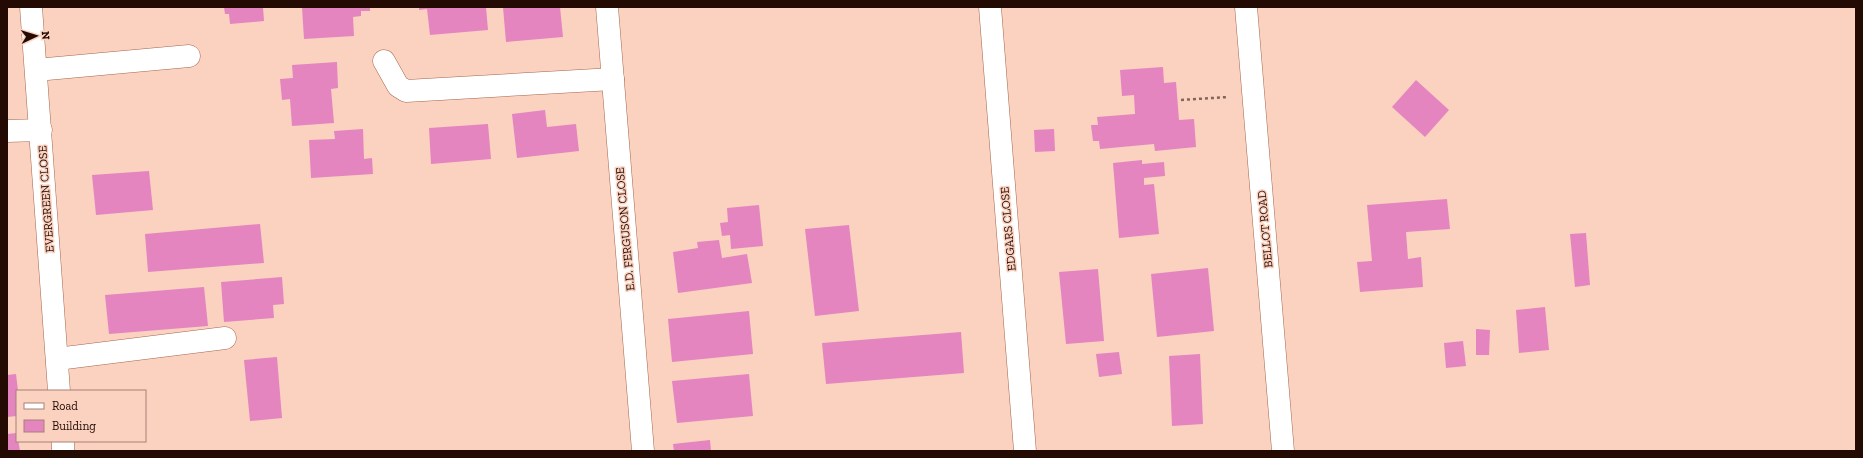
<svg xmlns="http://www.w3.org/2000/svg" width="1863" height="458" font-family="'Zilla Slab',serif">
<rect width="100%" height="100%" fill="#fbd1c0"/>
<g fill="#e485c0">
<polygon points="224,7 263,7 264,21 230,24 229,14 225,14"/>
<polygon points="302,7 370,7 370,11 361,11 361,16 353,17 354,36 304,39"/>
<polygon points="419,7 486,7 488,30 430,35 427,9 419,10"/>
<polygon points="503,7 560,7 563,37 506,42"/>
<polygon points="337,62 338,88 331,89 334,123 292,126 290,99 282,100 280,79 293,78 292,65"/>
<polygon points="1163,67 1164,83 1176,82 1179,120 1194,119 1196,147 1155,151 1154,144 1100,149 1099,141 1093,141 1091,125 1098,125 1097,117 1135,114 1134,95 1122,96 1120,70"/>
<polygon points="1416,80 1449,110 1425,137 1392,107"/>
<polygon points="545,110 547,127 576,124 579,151 517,158 512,114"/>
<polygon points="488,124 491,159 431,164 429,128"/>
<polygon points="363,129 364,159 372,158 373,174 311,178 309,140 335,139 334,131"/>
<polygon points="1054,129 1055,151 1035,152 1034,130"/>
<polygon points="1142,160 1142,164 1164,162 1165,176 1144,178 1144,185 1154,184 1159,234 1119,238 1113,163"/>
<polygon points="149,171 153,210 96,215 92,175"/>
<polygon points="1447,199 1450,229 1406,232 1408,259 1421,257 1423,287 1360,292 1357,262 1372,261 1367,205"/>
<polygon points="759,205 763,246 731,249 730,235 722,236 720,223 728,222 727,208"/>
<polygon points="260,224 264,263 148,272 145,234"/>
<polygon points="849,225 859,311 815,316 805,229"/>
<polygon points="1586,233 1590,285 1575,287 1570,234"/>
<polygon points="719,240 722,258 747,254 752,283 678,293 673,252 698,248 697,242"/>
<polygon points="1208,268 1214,331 1157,337 1151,274"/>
<polygon points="1098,269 1104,341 1066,344 1059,272"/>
<polygon points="282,277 284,304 273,305 274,318 224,322 221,282"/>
<polygon points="204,287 208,326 109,334 105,295"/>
<polygon points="1545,307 1549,350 1519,353 1516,310"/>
<polygon points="749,311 753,354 672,362 668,319"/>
<polygon points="1476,329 1490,330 1489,355 1476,355"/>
<polygon points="961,332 964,373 826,384 822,343"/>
<polygon points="1463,341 1466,366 1446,368 1444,343"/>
<polygon points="1119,352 1122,374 1099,377 1096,354"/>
<polygon points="1200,354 1203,424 1172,426 1169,356"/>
<polygon points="277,357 282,418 250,421 244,360"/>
<polygon points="16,374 18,391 17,416 7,417 7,375"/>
<polygon points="749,374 753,416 677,423 672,381"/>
<polygon points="17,433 20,451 7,451 7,434"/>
<polygon points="710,440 711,451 674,451 673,444"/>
</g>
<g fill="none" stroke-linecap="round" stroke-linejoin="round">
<defs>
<g id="minor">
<polyline points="31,7 59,391"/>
<polyline points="607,7 643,451"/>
<polyline points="990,7 1025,451"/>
<polyline points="1246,7 1283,451"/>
<polyline points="384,61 398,86 406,91 613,79"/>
<polyline points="36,70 189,56"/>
<polyline points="7,131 41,130"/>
<polyline points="57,359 225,338"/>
<polyline points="63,441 63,451"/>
</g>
</defs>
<use href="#minor" stroke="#a4664d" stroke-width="23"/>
<polyline stroke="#866559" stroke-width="2.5" stroke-dasharray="3 3" stroke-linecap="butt" points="1181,100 1228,97"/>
<use href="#minor" stroke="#fff" stroke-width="22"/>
</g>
<g text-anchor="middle" stroke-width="3" stroke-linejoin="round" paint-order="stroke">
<g font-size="12" fill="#230b03" stroke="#fbd1c0">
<text transform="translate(46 199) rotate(-94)" y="4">EVERGREEN CLOSE</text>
<text transform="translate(625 229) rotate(-95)" y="4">E.D. FERGUSON CLOSE</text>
<text transform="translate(1008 229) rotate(-95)" y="4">EDGARS CLOSE</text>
<text transform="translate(1265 229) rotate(-95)" y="4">BELLOT ROAD</text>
</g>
</g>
<rect width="1863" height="458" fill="none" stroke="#230b03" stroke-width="16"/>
<rect x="16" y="390" width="130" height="52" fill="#fbd1c0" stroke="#a58274"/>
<rect x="24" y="403" width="20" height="6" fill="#ffffff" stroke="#a58274"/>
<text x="52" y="410" font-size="12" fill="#230b03">Road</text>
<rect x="24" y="420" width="20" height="12" fill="#e485c0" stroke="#a58274"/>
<text x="52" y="430" font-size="12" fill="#230b03">Building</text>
<g transform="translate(36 36) rotate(86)" stroke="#fbd1c0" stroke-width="3" paint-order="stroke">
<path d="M0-3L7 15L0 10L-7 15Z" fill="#230b03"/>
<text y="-6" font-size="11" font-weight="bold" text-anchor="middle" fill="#230b03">N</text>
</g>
</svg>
